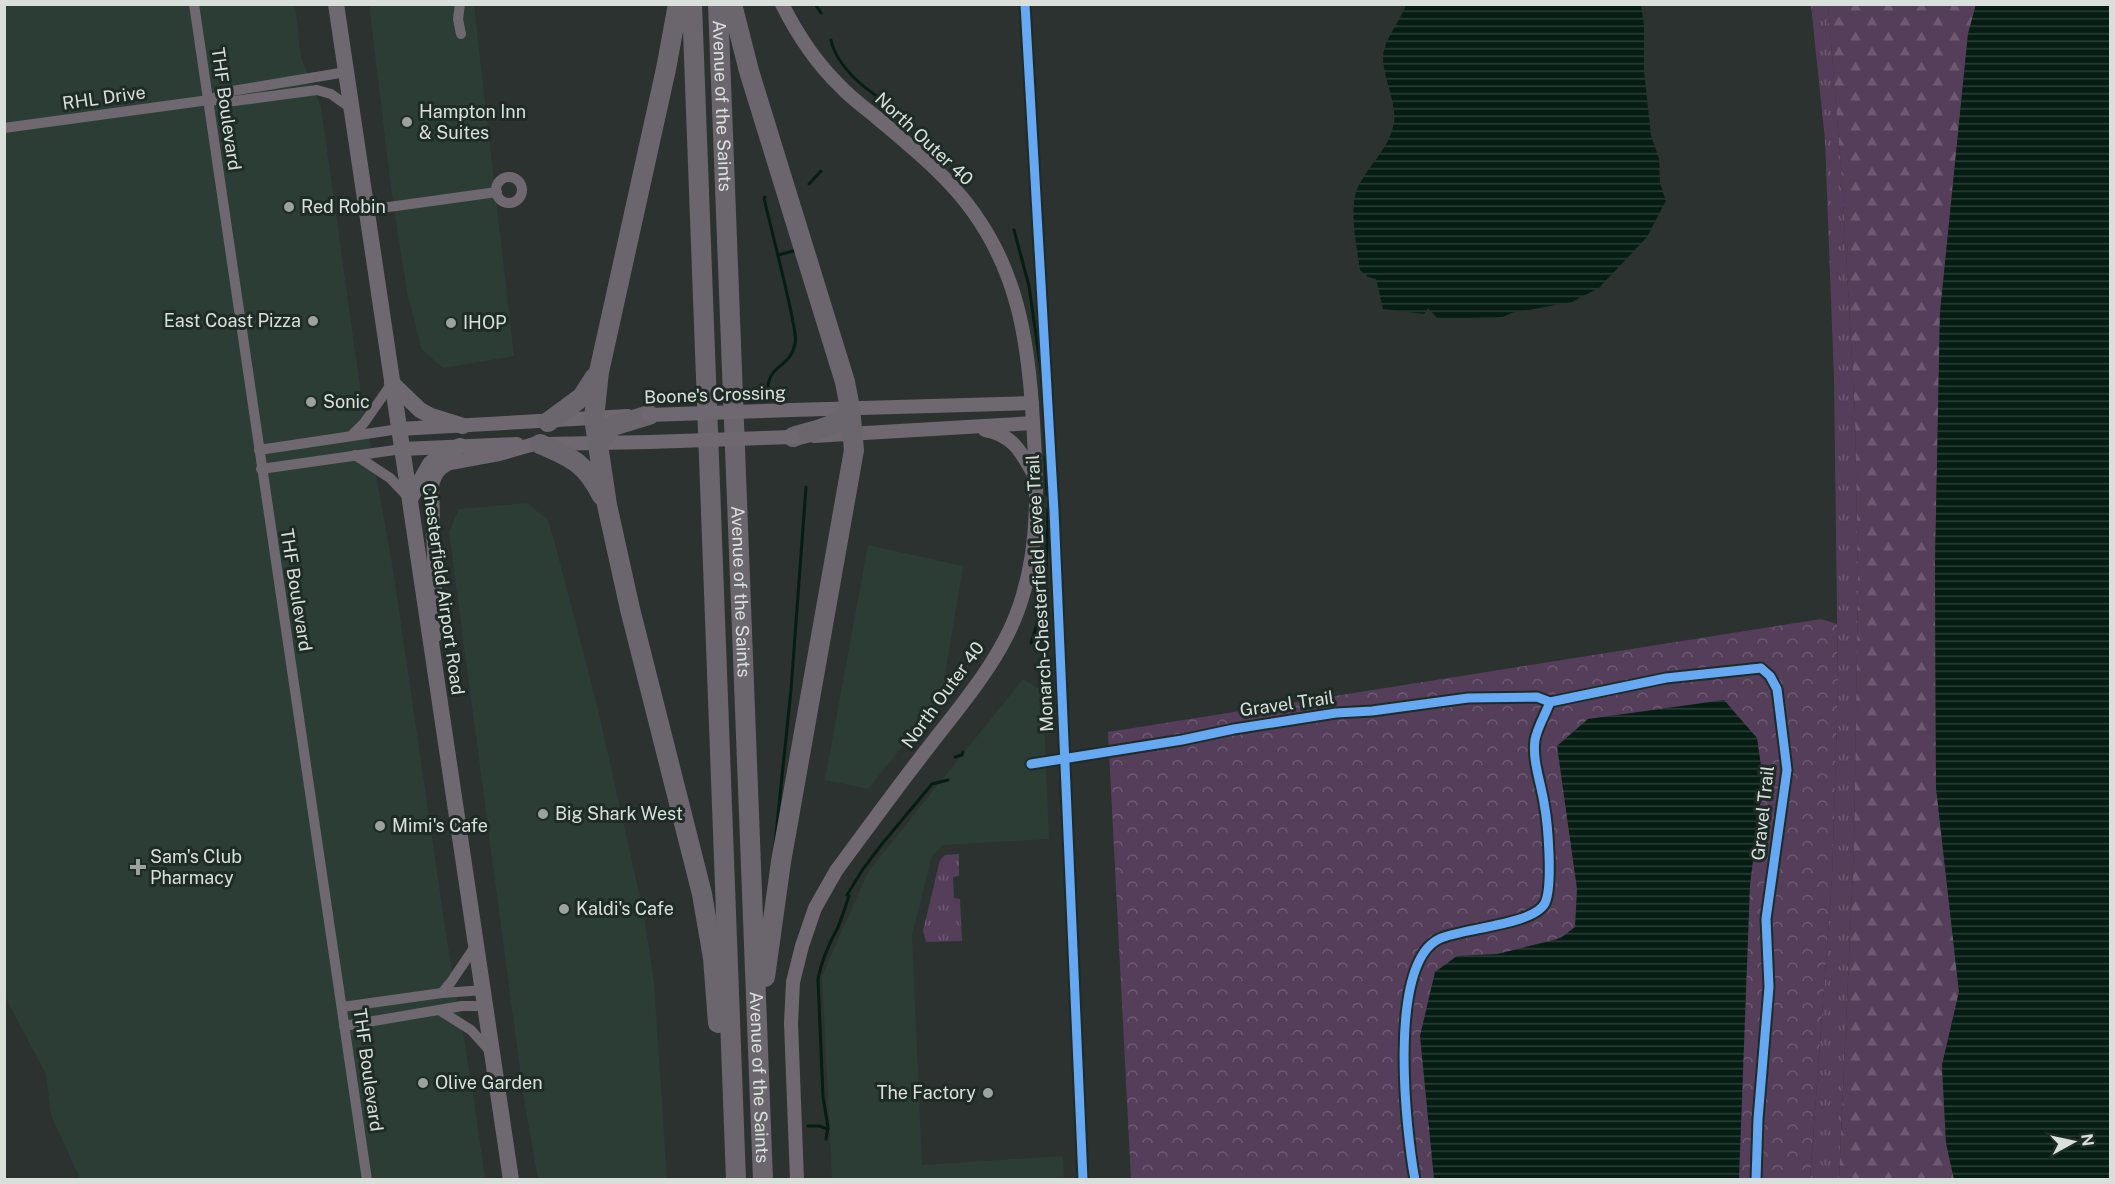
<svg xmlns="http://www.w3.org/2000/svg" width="2115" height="1184" font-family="'Public Sans',sans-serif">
<defs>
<pattern id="grass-tufts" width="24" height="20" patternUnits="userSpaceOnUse" patternTransform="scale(1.5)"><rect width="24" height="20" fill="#553e5a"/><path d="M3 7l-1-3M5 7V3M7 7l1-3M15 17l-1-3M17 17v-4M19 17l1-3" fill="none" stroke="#6d5a71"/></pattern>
<pattern id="forest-firs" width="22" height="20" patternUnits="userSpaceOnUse" patternTransform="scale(1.5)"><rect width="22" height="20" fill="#553e5a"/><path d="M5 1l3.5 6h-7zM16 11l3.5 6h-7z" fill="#6d5a71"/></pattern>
<pattern id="park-crowns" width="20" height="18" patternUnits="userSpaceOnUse" patternTransform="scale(1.5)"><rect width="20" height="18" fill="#553e5a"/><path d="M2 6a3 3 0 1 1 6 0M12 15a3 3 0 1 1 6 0" fill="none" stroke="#6d5a71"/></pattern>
<pattern id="water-rules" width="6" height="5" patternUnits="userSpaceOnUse" patternTransform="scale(1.5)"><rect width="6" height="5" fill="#061d14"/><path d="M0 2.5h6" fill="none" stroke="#2a3e36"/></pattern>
</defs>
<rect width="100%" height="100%" fill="#2c322f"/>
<g fill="#2c3d35">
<polygon points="4,5 295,5 301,57 321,107 360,387 393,569 447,941 472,1086 485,1179 80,1179 51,1115 46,1074 4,995"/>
<polygon points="369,5 474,5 514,356 443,368 422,350 407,292 392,195"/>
<polygon points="527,503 548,520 554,540 597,705 644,915 654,983 667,1179 538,1179 524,1100 449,532 459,509"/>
<polygon points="868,545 963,566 941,698 868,789 825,780"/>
<polygon points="1023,679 1043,691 1049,839 944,845 932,856 912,935 922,1165 1063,1156 1064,1179 832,1179 822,976 868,872"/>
</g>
<g fill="url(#grass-tufts)">
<polygon points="1828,4 1842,180 1855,414 1858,583 1854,847 1839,1179 1810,1180 1832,878 1838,686 1834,379 1825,140 1811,5"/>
<polygon points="959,854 959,876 953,877 954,898 960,899 962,941 926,942 923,931 940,860 945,855"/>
</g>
<polygon fill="url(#forest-firs)" points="1828,5 1976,5 1968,34 1940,313 1935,564 1936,787 1959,992 1942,1065 1946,1143 1954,1179 1839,1179 1854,847 1858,583 1855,414 1842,180"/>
<polygon fill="url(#park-crowns)" points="1821,619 1837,624 1838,685 1832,878 1810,1179 1131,1179 1108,732"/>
<g fill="url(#water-rules)">
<polygon points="1976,4 2110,5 2110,1179 1954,1179 1946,1143 1942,1065 1959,992 1936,787 1935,564 1940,313 1968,34"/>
<path d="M1406,5H1641L1644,25V71L1651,135L1659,159L1660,183L1666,201L1647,237L1599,288L1572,302L1511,313L1503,317L1438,319L1428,308L1424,314L1383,309L1376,279L1368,277L1360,270C1357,247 1348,208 1358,187C1368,166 1387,151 1393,127C1400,106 1378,68 1384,50C1388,35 1400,20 1406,5Z"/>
<polygon points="1724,700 1757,738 1763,779 1750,885 1739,1179 1434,1179 1420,1036 1435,972 1457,956 1497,954 1554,940 1562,937 1575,927 1577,889 1557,746 1588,719"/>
</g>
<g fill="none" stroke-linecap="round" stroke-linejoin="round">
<g stroke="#061d14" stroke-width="3">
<polyline points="815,4 821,13"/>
<path d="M831,40C837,68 870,95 896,107"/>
<polyline points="809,184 821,171"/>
<polyline points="1014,230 1029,286 1042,378"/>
<polyline points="778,255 797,250"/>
<path d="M746,395L748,401L768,400C764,361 789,372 795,344C797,336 793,325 792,317C784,277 773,237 764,198L765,197"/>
<polyline points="1045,457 1047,495"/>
<path d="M1031,643C1047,600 1047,554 1048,509"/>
<polyline points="955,757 962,755 963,752"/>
<polyline points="775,844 791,690 806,487"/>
<polyline points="808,1126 819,1126 828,1129"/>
<path d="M826,1139L828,1127L823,1097L818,979C821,962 829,944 837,929C842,919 845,907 849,896L847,895L863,869L882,844L932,784L948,780"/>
</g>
<g stroke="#6f6871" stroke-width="10">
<polyline points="194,4 367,1180"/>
<polyline points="460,4 458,19 461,34"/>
<polyline points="214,98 232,91 346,72"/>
<polyline points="4,128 209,100 234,101 317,90 331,94 352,109"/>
<circle cx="509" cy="190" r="13"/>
<polyline points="367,210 497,192"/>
<polyline points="352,435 364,423 392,383"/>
<polyline points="259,450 399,429"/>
<polyline points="355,455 390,478 408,497"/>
<polyline points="261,469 402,449"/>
<polyline points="442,993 451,982 476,945"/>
<polyline points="342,1007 442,993 485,990"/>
<polyline points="439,1010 471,1030 489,1050"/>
<polyline points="344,1026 462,1006 485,1006"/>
</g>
<g stroke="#6f6871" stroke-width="14">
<path d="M782,4C797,34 817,64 841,87C851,98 864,107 876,117C910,146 948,176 974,213C1016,272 1027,335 1032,406C1036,471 1042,535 1022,598C1006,653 965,700 931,744C898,786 867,829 836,871L815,908L802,946L793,982L791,1023L797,1180"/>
<polyline points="792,410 1032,403"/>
<polyline points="399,429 628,416"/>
<path d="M985,430C1011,434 1021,451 1033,473"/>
<polyline points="814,436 1033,423"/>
<polyline points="545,444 650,442"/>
<polyline points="402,449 517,444"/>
<path d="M436,635L432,485C435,474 439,468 450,463L499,454L534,444"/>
</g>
<g stroke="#6e6971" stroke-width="16">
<polyline points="336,4 511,1180"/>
<polyline points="392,383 420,410 431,416 463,426"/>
<polyline points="410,499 430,464 442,454 460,446"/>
</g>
<g stroke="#6b656e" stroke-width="20">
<polyline points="678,4 666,69 599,372 594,418 607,505 630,609 702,894 713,958 718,1023"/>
<polyline points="692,4 736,1180"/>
<path id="s1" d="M718,4L763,1180"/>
<polyline points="732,4 749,71 845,382 850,408 854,450 781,862 765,977"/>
<polyline points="548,422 582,397 595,377"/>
<path d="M793,437C813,430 839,428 850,408"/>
<path d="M540,444C572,458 586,463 602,496"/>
<polyline points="597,444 613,426 649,415"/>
</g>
<g stroke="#6f6871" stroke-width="14">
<polyline points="649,415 792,410"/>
<polyline points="650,442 793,437"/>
</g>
<defs>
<g id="cycleway">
<polyline points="1025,4 1054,511 1083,1180"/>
<polyline points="1031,764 1182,740 1234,729 1336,713 1372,711 1468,698 1537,697 1550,702 1666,678 1761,668 1770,676 1777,689 1787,770 1766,919 1769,987 1758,1119 1756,1180"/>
<path d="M1415,1180C1406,1132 1387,964 1439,939C1462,928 1534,925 1545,903C1553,886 1548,823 1544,803C1541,783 1532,760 1535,740C1537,728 1546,713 1550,702"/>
</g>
</defs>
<use href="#cycleway" stroke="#1f2b26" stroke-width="13"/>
<use href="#cycleway" stroke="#66a8f1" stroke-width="9"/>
</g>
<g fill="#9ca39f" stroke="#1f2b26" stroke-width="2">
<circle cx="407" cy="122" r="6"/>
<circle cx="289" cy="207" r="6"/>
<circle cx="313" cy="321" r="6"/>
<circle cx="451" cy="323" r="6"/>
<circle cx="311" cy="402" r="6"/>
<circle cx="543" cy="814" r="6"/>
<circle cx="380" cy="826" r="6"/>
<path d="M135 858h6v6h6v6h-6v6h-6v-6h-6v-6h6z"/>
<circle cx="564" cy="909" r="6"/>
<circle cx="423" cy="1083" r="6"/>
<circle cx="988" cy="1093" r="6"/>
</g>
<g text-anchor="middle" stroke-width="6" stroke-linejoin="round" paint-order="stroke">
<g font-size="18" fill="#d9e0dc" stroke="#1f2b26">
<text transform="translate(104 98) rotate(-8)" y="6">RHL Drive</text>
<text dy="6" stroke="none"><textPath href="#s1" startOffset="102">Avenue of the Saints</textPath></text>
<text transform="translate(226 109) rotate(82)" y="6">THF Boulevard</text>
<text transform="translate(924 139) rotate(43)" y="6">North Outer 40</text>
<text transform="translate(715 395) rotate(-2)" y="6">Boone's Crossing</text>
<text transform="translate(443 589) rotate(82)" y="6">Chesterfield Airport Road</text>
<text transform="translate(296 590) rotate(81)" y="6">THF Boulevard</text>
<text dy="6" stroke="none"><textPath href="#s1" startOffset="588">Avenue of the Saints</textPath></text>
<text transform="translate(1040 593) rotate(-93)" y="6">Monarch-Chesterfield Levee Trail</text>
<text transform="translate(943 695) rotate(-54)" y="6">North Outer 40</text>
<text transform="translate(1287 704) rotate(-8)" y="6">Gravel Trail</text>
<text transform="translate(1763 813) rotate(-84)" y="6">Gravel Trail</text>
<text transform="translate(368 1070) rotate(82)" y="6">THF Boulevard</text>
<text dy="6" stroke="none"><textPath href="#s1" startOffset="1074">Avenue of the Saints</textPath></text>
</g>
<g font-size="18" fill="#d9e0dc" stroke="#1f2b26" text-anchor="start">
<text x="419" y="118">Hampton Inn<tspan x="419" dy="21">&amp; Suites</tspan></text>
<text x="301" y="213">Red Robin</text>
<text x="301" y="327" text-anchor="end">East Coast Pizza</text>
<text x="463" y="329">IHOP</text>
<text x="323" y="408">Sonic</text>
<text x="555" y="820">Big Shark West</text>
<text x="392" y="832">Mimi's Cafe</text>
<text x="150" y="863">Sam's Club<tspan x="150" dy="21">Pharmacy</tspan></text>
<text x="576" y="915">Kaldi's Cafe</text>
<text x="435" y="1089">Olive Garden</text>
<text x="976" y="1099" text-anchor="end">The Factory</text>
</g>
</g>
<rect width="2115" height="1184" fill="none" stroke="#d9e0dc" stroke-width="12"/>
<g transform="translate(2073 1142) rotate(82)" stroke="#1f2b26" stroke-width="4.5" paint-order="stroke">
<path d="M0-4.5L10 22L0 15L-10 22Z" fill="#d9e0dc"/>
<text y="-9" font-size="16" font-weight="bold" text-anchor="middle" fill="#d9e0dc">N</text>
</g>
</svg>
